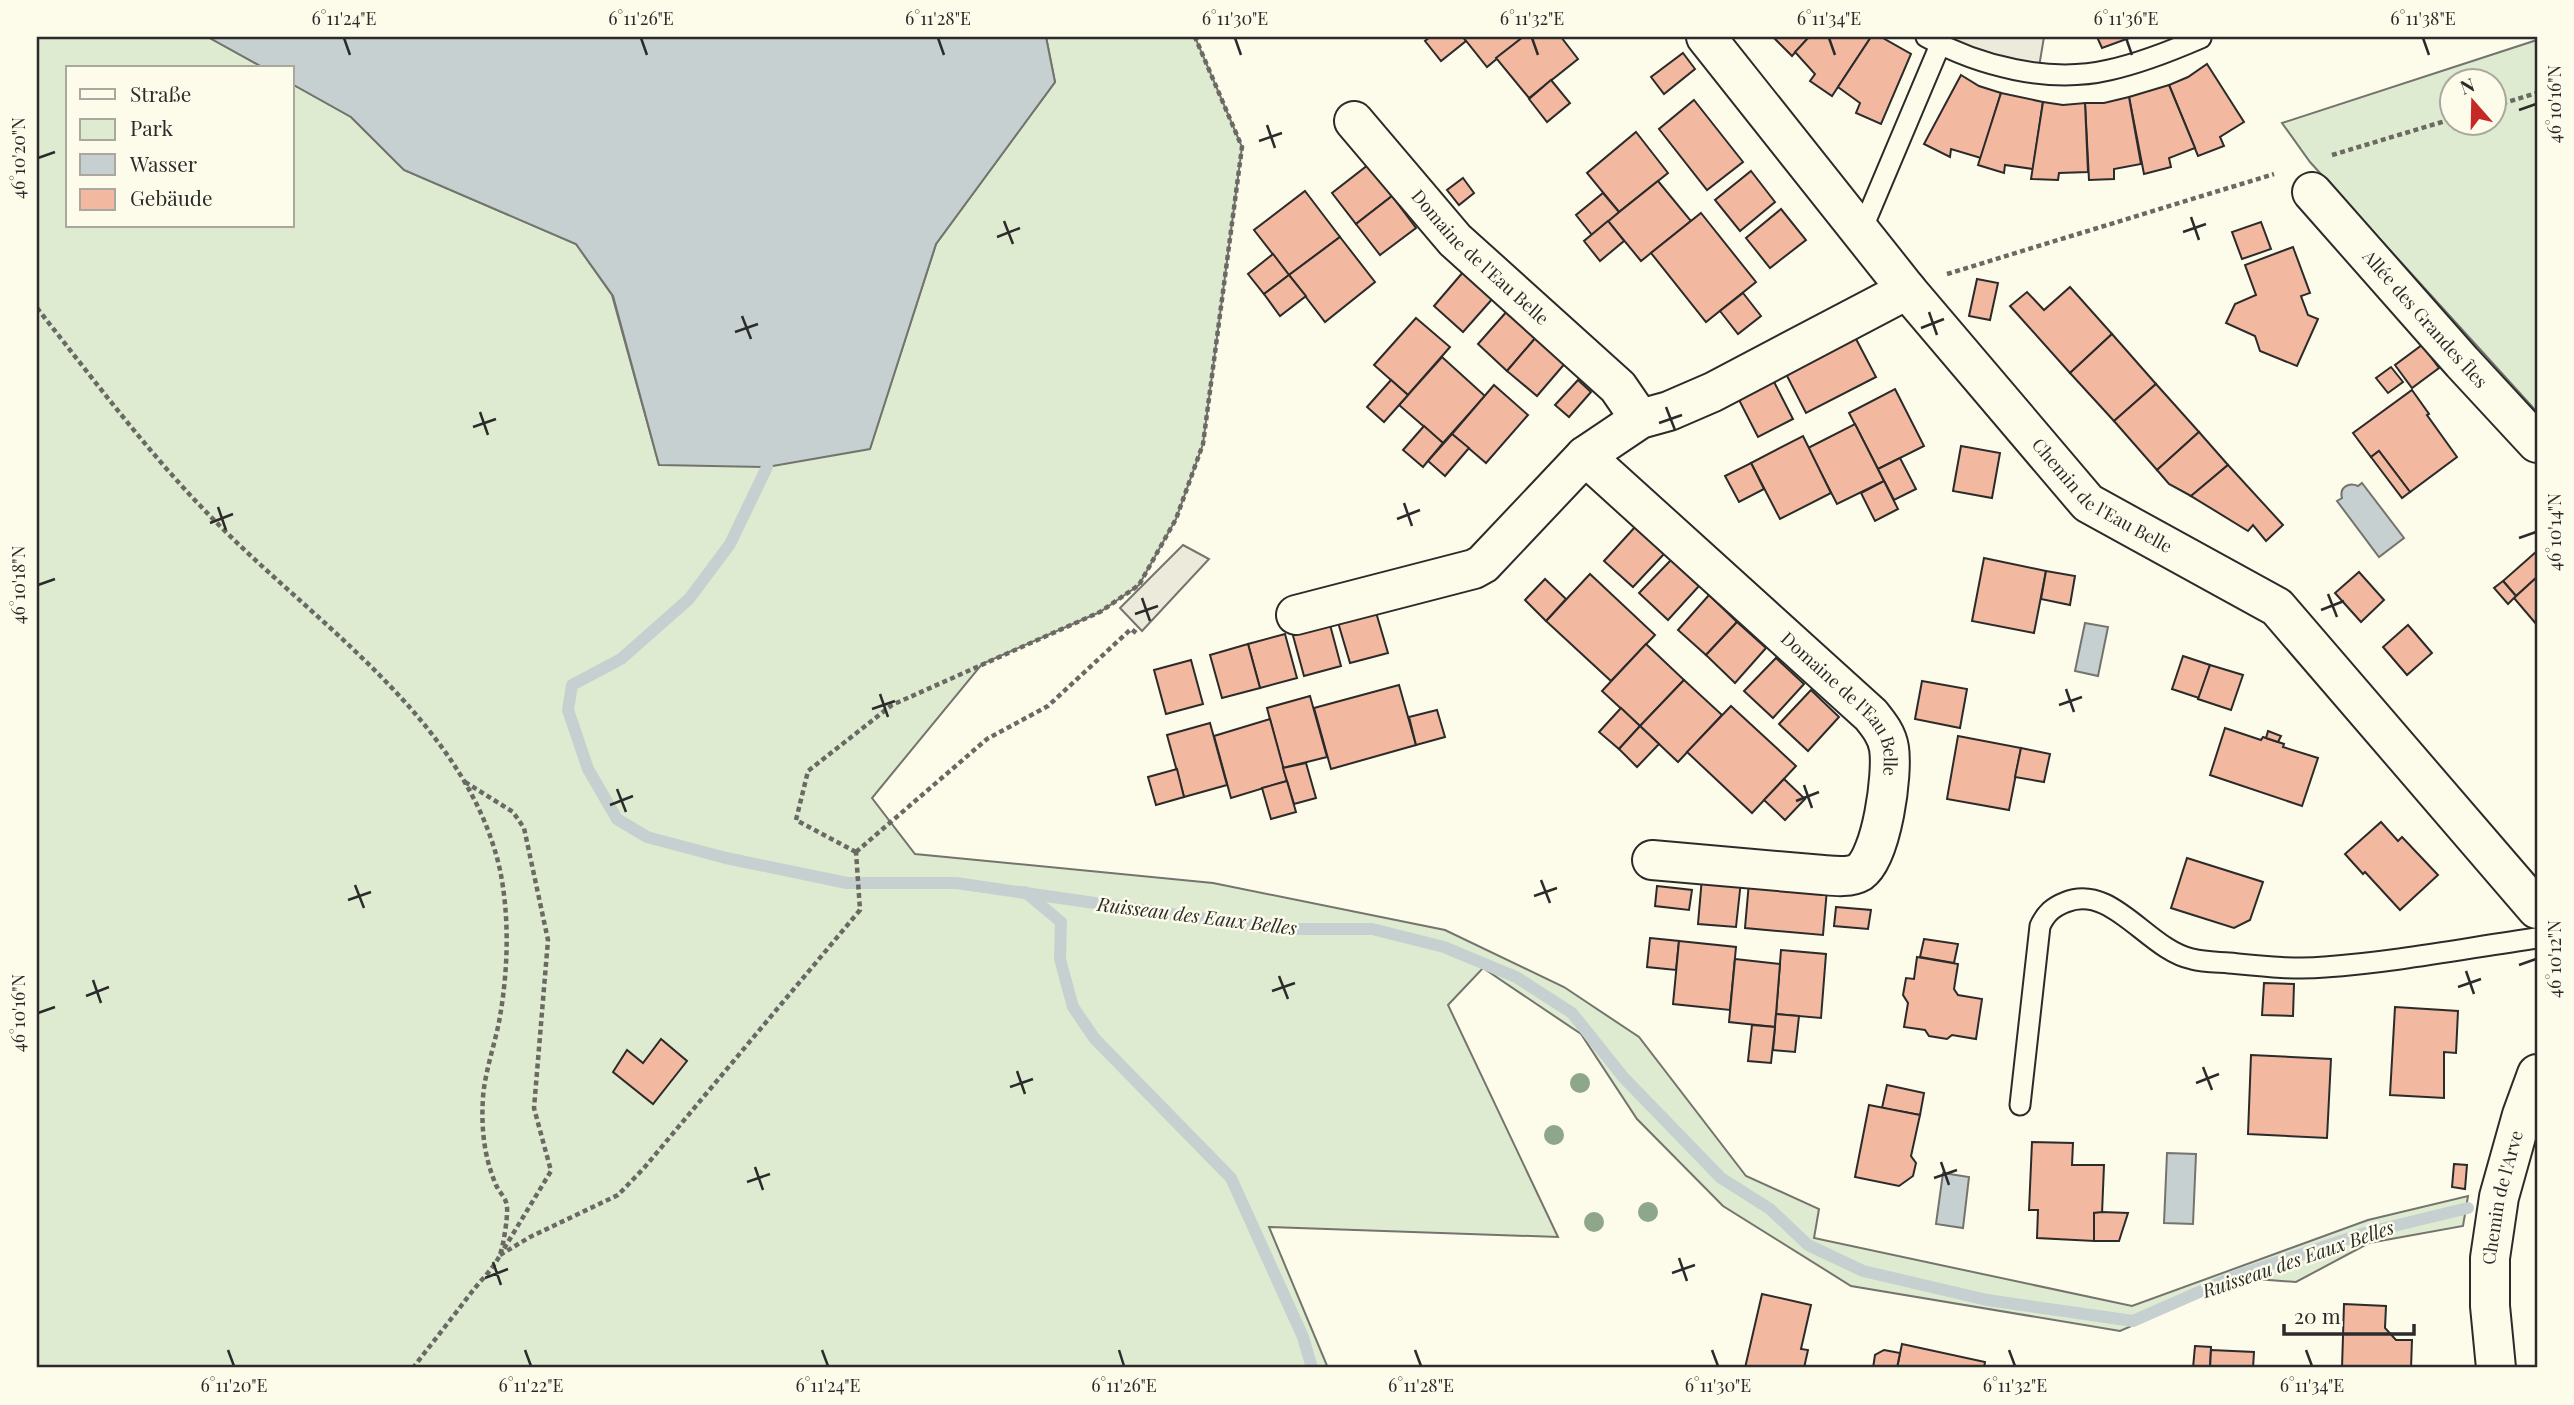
<svg xmlns="http://www.w3.org/2000/svg" width="2574" height="1405" font-family="'Playfair Display',serif">
<rect width="100%" height="100%" fill="#fdfbea"/>
<g fill="#deebd1" stroke="#74746e" stroke-width="2" fill-rule="evenodd">
<polygon points="37,37 208,37 264,68 68,68 68,226 292,226 292,84 351,117 404,170 576,244 612,295 659,465 870,448 936,244 1055,82 1046,37 1195,37 1242,147 1203,444 1176,519 1139,585 1100,612 982,664 872,798 915,854 1213,883 1445,930 1564,987 1639,1037 1746,1176 1819,1209 1814,1238 2132,1306 2368,1220 2468,1196 2463,1226 2369,1243 2296,1282 2243,1278 2120,1331 1851,1286 1723,1206 1637,1119 1581,1034 1483,968 1448,1005 1558,1237 1269,1227 1328,1368 37,1368"/>
<path d="M2537,40V412L2310,162L2282,123ZM2452,80H2494V122H2452Z"/>
</g>
<g fill="#eceadb" stroke="#74746e" stroke-width="2">
<polygon points="1926,37 2044,37 2038,73"/>
<polygon points="1183,545 1209,559 1142,631 1120,608"/>
</g>
<g fill="#c7d0d0" stroke="#74746e" stroke-width="2">
<polygon points="208,37 1046,37 1055,82 936,244 870,449 767,467 659,465 613,296 576,244 404,170 351,117 292,84 292,68 264,68"/>
<path d="M2362,483L2404,538L2379,557L2337,501L2342,498C2339,487 2349,482 2358,486Z"/>
<polygon points="2085,623 2108,627 2098,676 2075,671"/>
<polygon points="2167,1153 2196,1154 2193,1224 2164,1223"/>
<polygon points="1943,1173 1969,1177 1963,1228 1936,1224"/>
</g>
<g fill="none" stroke-linecap="round" stroke-linejoin="round">
<g stroke="#c7d0d0" stroke-width="12">
<polyline points="767,467 730,544 689,599 621,659 572,685 568,710 588,769 617,819 647,837 726,858 847,883 956,883 1275,929 1372,929 1444,947 1516,977 1572,1013 1624,1078 1721,1178 1770,1209 1808,1245 1863,1271 1987,1300 2133,1321 2233,1277 2365,1233 2468,1208"/>
<polyline points="1025,892 1061,922 1060,959 1073,1007 1095,1039 1231,1178 1303,1337 1312,1368"/>
</g>
</g>
<g fill="#f2b8a0" stroke="#2b2b2b" stroke-width="2">
<polygon points="1430,37 1463,37 1466,41 1441,61 1425,41"/>
<polygon points="1463,37 1523,37 1487,67"/>
<polygon points="1523,37 1561,37 1578,59 1529,98 1496,58"/>
<polygon points="1773,37 1809,37 1792,56"/>
<polygon points="1809,37 1871,37 1832,96 1810,81 1815,74 1795,52"/>
<polygon points="1871,37 1881,37 1911,54 1881,124 1856,113 1860,103 1838,87"/>
<polygon points="2097,37 2132,37 2102,48"/>
<polygon points="1683,53 1695,69 1664,94 1651,77"/>
<polygon points="2207,64 2244,122 2220,137 2224,146 2198,156 2169,85 2188,77"/>
<polygon points="1961,75 1979,86 2001,93 1981,158 1951,149 1950,157 1924,144"/>
<polygon points="1551,80 1570,103 1547,122 1529,99"/>
<polygon points="2169,85 2195,148 2169,158 2171,167 2144,174 2129,97"/>
<polygon points="2001,93 2043,102 2033,169 2005,165 2004,173 1978,165"/>
<polygon points="2129,97 2141,164 2114,169 2114,179 2089,180 2085,103 2104,103"/>
<polygon points="1694,100 1743,162 1707,190 1659,129"/>
<polygon points="2043,102 2063,105 2085,103 2088,172 2059,173 2058,180 2031,179"/>
<polygon points="1636,132 1668,173 1619,212 1587,173"/>
<polygon points="1368,165 1392,196 1356,224 1332,193"/>
<polygon points="1751,171 1775,202 1740,231 1715,200"/>
<polygon points="1463,178 1474,193 1459,205 1447,190"/>
<polygon points="1658,181 1691,221 1641,261 1608,221"/>
<polygon points="1305,191 1340,237 1289,275 1254,230"/>
<polygon points="1603,193 1619,212 1592,235 1576,215"/>
<polygon points="1392,196 1416,228 1380,255 1356,224"/>
<polygon points="1781,209 1806,240 1770,268 1746,238"/>
<polygon points="1701,213 1756,282 1706,322 1651,253"/>
<polygon points="1608,221 1624,241 1600,261 1584,241"/>
<polygon points="2261,222 2271,249 2242,259 2232,232"/>
<polygon points="1340,237 1375,282 1325,322 1289,275"/>
<polygon points="2293,247 2310,293 2301,296 2308,315 2318,319 2297,366 2260,351 2255,336 2226,323 2235,304 2256,295 2245,265"/>
<polygon points="1273,254 1289,275 1264,294 1248,274"/>
<polygon points="1464,271 1494,297 1463,332 1434,306"/>
<polygon points="1289,275 1306,296 1280,316 1264,294"/>
<polygon points="1977,279 1998,283 1990,320 1969,316"/>
<polygon points="2070,287 2112,334 2070,373 2010,306 2027,292 2044,310"/>
<polygon points="1743,293 1761,316 1738,334 1720,311"/>
<polygon points="1508,310 1537,336 1507,371 1478,344"/>
<polygon points="1416,318 1450,347 1408,395 1374,365"/>
<polygon points="2112,334 2156,384 2114,421 2070,373"/>
<polygon points="1537,336 1567,361 1537,396 1507,371"/>
<polygon points="1855,337 1876,377 1806,413 1785,372"/>
<polygon points="2422,345 2439,368 2412,388 2395,365"/>
<polygon points="1442,357 1485,396 1443,443 1399,405"/>
<polygon points="2391,367 2403,382 2388,393 2376,378"/>
<polygon points="1772,378 1793,419 1758,437 1737,396"/>
<polygon points="1391,380 1408,395 1384,422 1367,407"/>
<polygon points="1578,380 1591,392 1569,417 1555,405"/>
<polygon points="2156,384 2199,432 2157,470 2114,421"/>
<polygon points="1494,385 1528,415 1486,463 1452,434"/>
<polygon points="1895,389 1924,446 1878,469 1849,413"/>
<polygon points="2412,390 2429,414 2427,415 2457,457 2410,492 2379,451 2371,457 2353,433"/>
<polygon points="1855,424 1884,481 1837,504 1808,448"/>
<polygon points="1424,426 1443,443 1423,467 1403,450"/>
<polygon points="2199,432 2228,465 2191,496 2169,484 2157,470"/>
<polygon points="1452,434 1469,448 1445,476 1428,461"/>
<polygon points="1803,436 1831,493 1780,519 1751,463"/>
<polygon points="1961,446 2000,453 1992,498 1953,491"/>
<polygon points="2379,451 2410,492 2402,498 2371,457"/>
<polygon points="1900,458 1916,489 1894,500 1878,469"/>
<polygon points="1751,463 1764,489 1739,502 1725,476"/>
<polygon points="2228,465 2283,525 2266,541 2253,525 2248,531 2191,496"/>
<polygon points="1884,481 1898,509 1875,521 1861,493"/>
<polygon points="1635,527 1664,554 1633,587 1604,561"/>
<polygon points="2537,551 2537,577 2516,596 2503,581"/>
<polygon points="1984,558 2046,571 2034,633 1972,621"/>
<polygon points="1671,560 1699,586 1668,620 1639,593"/>
<polygon points="2046,571 2075,576 2070,605 2041,599"/>
<polygon points="2359,572 2384,600 2361,622 2335,593"/>
<polygon points="1590,574 1655,635 1611,681 1546,621"/>
<polygon points="2537,577 2537,625 2514,598"/>
<polygon points="1545,579 1566,599 1546,621 1525,600"/>
<polygon points="2503,581 2516,596 2508,604 2494,588"/>
<polygon points="1709,595 1737,622 1706,655 1678,630"/>
<polygon points="1375,609 1388,653 1350,663 1337,619"/>
<polygon points="1329,621 1341,666 1304,676 1292,632"/>
<polygon points="1737,622 1766,648 1735,683 1706,655"/>
<polygon points="2408,625 2432,653 2407,675 2383,647"/>
<polygon points="1285,634 1297,678 1260,688 1248,644"/>
<polygon points="1248,644 1260,688 1222,698 1210,655"/>
<polygon points="1646,644 1684,680 1640,726 1602,691"/>
<polygon points="2183,656 2210,665 2199,698 2172,689"/>
<polygon points="1776,658 1804,684 1773,718 1744,691"/>
<polygon points="1191,660 1203,704 1166,714 1154,670"/>
<polygon points="2210,665 2243,675 2231,710 2198,699"/>
<polygon points="1684,680 1722,715 1678,762 1640,726"/>
<polygon points="1922,681 1967,689 1960,728 1915,719"/>
<polygon points="1399,685 1416,745 1331,769 1314,708"/>
<polygon points="1811,690 1839,717 1808,751 1779,724"/>
<polygon points="1310,696 1327,757 1283,768 1267,708"/>
<polygon points="1731,706 1796,766 1752,813 1687,752"/>
<polygon points="1621,708 1640,726 1619,749 1599,732"/>
<polygon points="1437,710 1445,737 1416,745 1409,717"/>
<polygon points="1270,719 1287,781 1231,798 1214,736"/>
<polygon points="1210,723 1227,785 1184,797 1167,735"/>
<polygon points="1640,726 1659,744 1637,767 1619,749"/>
<polygon points="2225,728 2261,740 2263,737 2284,744 2283,747 2318,758 2302,806 2210,775"/>
<polygon points="2268,731 2281,736 2278,742 2266,738"/>
<polygon points="1958,736 2021,748 2009,810 1947,799"/>
<polygon points="2021,748 2050,754 2044,782 2015,777"/>
<polygon points="1306,763 1316,798 1294,804 1283,768"/>
<polygon points="1177,769 1184,797 1156,805 1148,777"/>
<polygon points="1784,779 1805,799 1785,820 1764,800"/>
<polygon points="1287,781 1296,812 1271,819 1262,788"/>
<polygon points="2381,822 2398,841 2402,837 2438,875 2400,910 2365,872 2363,874 2345,854"/>
<polygon points="2187,858 2263,882 2250,920 2234,928 2171,908"/>
<polygon points="1702,877 1741,881 1736,927 1698,924"/>
<polygon points="1749,882 1827,889 1823,935 1745,928"/>
<polygon points="1657,886 1692,890 1689,910 1655,906"/>
<polygon points="1836,907 1871,910 1868,929 1834,926"/>
<polygon points="1650,938 1679,941 1676,970 1647,967"/>
<polygon points="1924,939 1958,944 1954,963 1920,957"/>
<polygon points="1679,941 1736,947 1730,1010 1673,1004"/>
<polygon points="1781,950 1826,954 1821,1018 1776,1014"/>
<polygon points="1917,957 1958,964 1954,989 1958,995 1982,999 1976,1039 1952,1035 1947,1039 1929,1036 1925,1030 1904,1027 1908,1003 1903,995 1906,978 1914,979"/>
<polygon points="1735,959 1780,964 1775,1027 1729,1022"/>
<polygon points="2264,983 2294,984 2293,1016 2262,1015"/>
<polygon points="2395,1007 2458,1011 2456,1053 2444,1052 2444,1098 2390,1095"/>
<polygon points="1776,1014 1799,1016 1795,1052 1773,1050"/>
<polygon points="1752,1025 1775,1027 1771,1063 1748,1061"/>
<polygon points="661,1039 687,1061 653,1104 613,1072 627,1050 643,1063"/>
<polygon points="2251,1055 2331,1059 2327,1138 2248,1134"/>
<polygon points="1887,1085 1924,1093 1920,1115 1882,1108"/>
<polygon points="1869,1105 1920,1115 1911,1156 1916,1163 1913,1176 1899,1186 1855,1177"/>
<polygon points="2032,1142 2073,1143 2072,1165 2104,1165 2102,1214 2094,1213 2094,1241 2037,1238 2038,1210 2029,1210"/>
<polygon points="2454,1164 2467,1165 2465,1189 2452,1187"/>
<polygon points="2102,1212 2128,1213 2119,1241 2094,1241 2094,1213"/>
<polygon points="1762,1294 1811,1305 1801,1349 1808,1350 1804,1368 1745,1368"/>
<polygon points="2344,1304 2386,1306 2385,1328 2396,1340 2412,1340 2411,1368 2342,1368"/>
<polygon points="1902,1344 1985,1362 1984,1368 1897,1368"/>
<polygon points="2195,1346 2211,1347 2210,1368 2193,1368"/>
<polygon points="1884,1350 1900,1353 1897,1368 1873,1368 1875,1355"/>
<polygon points="2211,1350 2254,1352 2253,1368 2210,1368"/>
</g>
<g fill="none" stroke-linecap="round" stroke-linejoin="round">
<defs>
<g id="service">
<path d="M1926,37C1979,66 2049,84 2109,70C2141,63 2171,51 2201,38"/>
<polyline points="1861,232 1940,45"/>
<path d="M2020,1105L2040,926C2046,913 2053,907 2066,902C2112,883 2148,950 2192,959C2204,962 2217,962 2229,963C2260,966 2294,970 2325,967C2396,962 2467,948 2537,938"/>
</g>
<g id="minor">
<path id="s1" d="M1706,37L1907,290L2088,503L2277,607L2537,909"/>
<path id="s2" d="M1354,121L1455,240L1618,387L1640,419"/>
<path id="s3" d="M2312,192L2462,362L2537,443"/>
<path id="s4" d="M1585,456L1871,715C1879,725 1887,735 1889,748C1893,774 1882,856 1860,872C1850,878 1834,876 1823,875L1652,860"/>
<polyline points="1296,615 1474,569 1483,564 1585,456 1640,419 1669,411 1713,392 1907,290"/>
<path id="s5" d="M2496,1368L2490,1306V1258L2499,1197L2522,1115L2537,1074"/>
</g>
</defs>
<use href="#service" stroke="#2b2b2b" stroke-width="23"/>
<use href="#minor" stroke="#2b2b2b" stroke-width="42"/>
<g stroke="#6a6964" stroke-width="4.5" stroke-dasharray="5 3.5" stroke-linecap="butt">
<polyline points="2494,106 2537,93"/>
<polyline points="2332,155 2452,119"/>
<polyline points="1947,274 2274,174"/>
<path d="M37,308C94,380 149,454 213,519C313,622 467,721 500,870C510,919 508,973 499,1022C494,1047 485,1072 483,1097C481,1128 484,1157 496,1185C499,1192 507,1199 507,1207C508,1217 503,1249 499,1257C492,1270 480,1281 471,1293C452,1318 432,1343 413,1368"/>
<polyline points="465,782 513,812 524,828 548,940 534,1108 551,1171 502,1252"/>
<polyline points="856,852 796,820 808,771 892,705 1100,612 1139,585 1176,519 1203,444 1242,147 1195,37"/>
<polyline points="856,852 987,739 1048,706 1131,629 1139,635"/>
<polyline points="500,1255 530,1237 618,1195 644,1168 860,910 856,852"/>
</g>
<use href="#service" stroke="#fdfbea" stroke-width="19"/>
<use href="#minor" stroke="#fdfbea" stroke-width="38"/>
</g>
<g fill="#8ea78a">
<circle cx="1580" cy="1083" r="10"/>
<circle cx="1554" cy="1135" r="10"/>
<circle cx="1648" cy="1212" r="10"/>
<circle cx="1594" cy="1222" r="10"/>
</g>
<path fill="none" stroke="#2b2b2b" stroke-width="2.5" d="M344,38L350,55M641,38L647,55M938,38L944,55M1235,38L1241,55M1532,38L1538,55M1829,38L1835,55M2126,38L2132,55M2423,38L2429,55M2519,110L2536,104M1267,125L1275,148M1259,141L1282,133M38,158L55,152M2191,217L2199,240M1004,221L1013,244M2183,232L2206,224M997,237L1020,228M1929,312L1937,335M742,316L751,339M1921,328L1944,319M735,332L758,324M1666,407L1675,430M480,412L488,435M1659,423L1682,415M473,427L496,419M1404,503L1412,526M218,507L226,530M1397,519L1420,510M210,523L233,514M2519,538L2536,532M38,585L55,579M2328,594L2337,617M1142,598L1150,621M2321,610L2344,601M1135,614L1158,606M2066,689L2074,712M880,694L888,717M2059,705L2082,697M872,709L895,701M1804,785L1812,808M617,789L626,812M1796,801L1819,792M610,805L633,796M1541,880L1550,903M355,885L364,908M1534,896L1557,888M348,900L371,892M2519,965L2536,959M2466,971L2474,994M1279,976L1288,999M93,980L101,1003M2458,987L2481,979M1272,991L1295,983M86,996L109,987M38,1013L55,1007M2203,1067L2212,1090M1017,1071L1025,1094M2196,1083L2219,1074M1010,1087L1033,1079M1941,1162L1949,1185M755,1167L763,1190M1934,1178L1957,1170M747,1182L770,1174M1679,1258L1687,1281M493,1262L501,1285M1672,1273L1695,1265M485,1278L508,1269M228,1350L234,1366M525,1350L531,1366M822,1350L828,1366M1119,1350L1124,1366M1415,1350L1421,1366M1712,1350L1718,1366M2009,1350L2015,1366M2306,1350L2312,1366"/>
<g text-anchor="middle" stroke-width="5" stroke-linejoin="round" paint-order="stroke">
<g font-size="18" fill="#2b2b2b" stroke="#fdfbea">
<text dy="6" stroke="none"><textPath href="#s2" startOffset="186">Domaine de l'Eau Belle</textPath></text>
<text dy="6" stroke="none"><textPath href="#s3" startOffset="170">Allée des Grandes Îles</textPath></text>
<text dy="6" stroke="none"><textPath href="#s1" startOffset="609">Chemin de l'Eau Belle</textPath></text>
<text dy="6" stroke="none"><textPath href="#s4" startOffset="360">Domaine de l'Eau Belle</textPath></text>
<text dy="6" stroke="none"><textPath href="#s5" startOffset="172">Chemin de l'Arve</textPath></text>
</g>
<g font-size="19" font-style="italic" fill="#2b2b2b" stroke="#fdfbea">
<text transform="translate(1197 916) rotate(7)" y="7">Ruisseau des Eaux Belles</text>
<text transform="translate(2298 1259) rotate(-19)" y="7">Ruisseau des Eaux Belles</text>
</g>
</g>
<rect width="2574" height="1405" fill="none" stroke="#fdfbea" stroke-width="77"/>
<rect x="66" y="66" width="228" height="161" fill="#fdfbea" stroke="#a9a89e" stroke-width="2"/>
<rect x="80" y="89" width="35" height="10" fill="#fdfbea" stroke="#a9a89e" stroke-width="2"/>
<text x="130" y="102" font-size="21" fill="#2b2b2b">Straße</text>
<rect x="80" y="119" width="35" height="21" fill="#deebd1" stroke="#a9a89e" stroke-width="2"/>
<text x="130" y="136" font-size="21" fill="#2b2b2b">Park</text>
<rect x="80" y="154" width="35" height="21" fill="#c7d0d0" stroke="#a9a89e" stroke-width="2"/>
<text x="130" y="172" font-size="21" fill="#2b2b2b">Wasser</text>
<rect x="80" y="189" width="35" height="21" fill="#f2b8a0" stroke="#a9a89e" stroke-width="2"/>
<text x="130" y="206" font-size="21" fill="#2b2b2b">Gebäude</text>
<g transform="translate(2473 102) rotate(340)"><circle r="33" fill="#fdfbea" stroke="#a9a89e" stroke-width="2"/>
<path d="M0-5L12 26L0 18L-12 26Z" fill="#c62828"/>
<text y="-10" font-size="19" font-weight="bold" text-anchor="middle" fill="#2b2b2b">N</text>
</g>
<path d="M2284 1324v10h130v-10" fill="none" stroke="#2b2b2b" stroke-width="3.5"/>
<text x="2294" y="1324" font-size="21" fill="#2b2b2b" stroke="#fdfbea" stroke-width="5" paint-order="stroke">20 m</text>
<rect x="38" y="38" width="2498" height="1328" fill="none" stroke="#2b2b2b" stroke-width="2.5"/>
<g font-size="18" text-anchor="middle" fill="#2b2b2b">
<text x="344" y="25">6°11'24"E</text>
<text x="641" y="25">6°11'26"E</text>
<text x="938" y="25">6°11'28"E</text>
<text x="1235" y="25">6°11'30"E</text>
<text x="1532" y="25">6°11'32"E</text>
<text x="1829" y="25">6°11'34"E</text>
<text x="2126" y="25">6°11'36"E</text>
<text x="2423" y="25">6°11'38"E</text>
<text transform="translate(2555 104) rotate(-90)" y="6">46°10'16"N</text>
<text transform="translate(19 158) rotate(-90)" y="6">46°10'20"N</text>
<text transform="translate(2555 532) rotate(-90)" y="6">46°10'14"N</text>
<text transform="translate(19 585) rotate(-90)" y="6">46°10'18"N</text>
<text transform="translate(2555 959) rotate(-90)" y="6">46°10'12"N</text>
<text transform="translate(19 1013) rotate(-90)" y="6">46°10'16"N</text>
<text x="234" y="1392">6°11'20"E</text>
<text x="531" y="1392">6°11'22"E</text>
<text x="828" y="1392">6°11'24"E</text>
<text x="1124" y="1392">6°11'26"E</text>
<text x="1421" y="1392">6°11'28"E</text>
<text x="1718" y="1392">6°11'30"E</text>
<text x="2015" y="1392">6°11'32"E</text>
<text x="2312" y="1392">6°11'34"E</text>
</g>
</svg>
